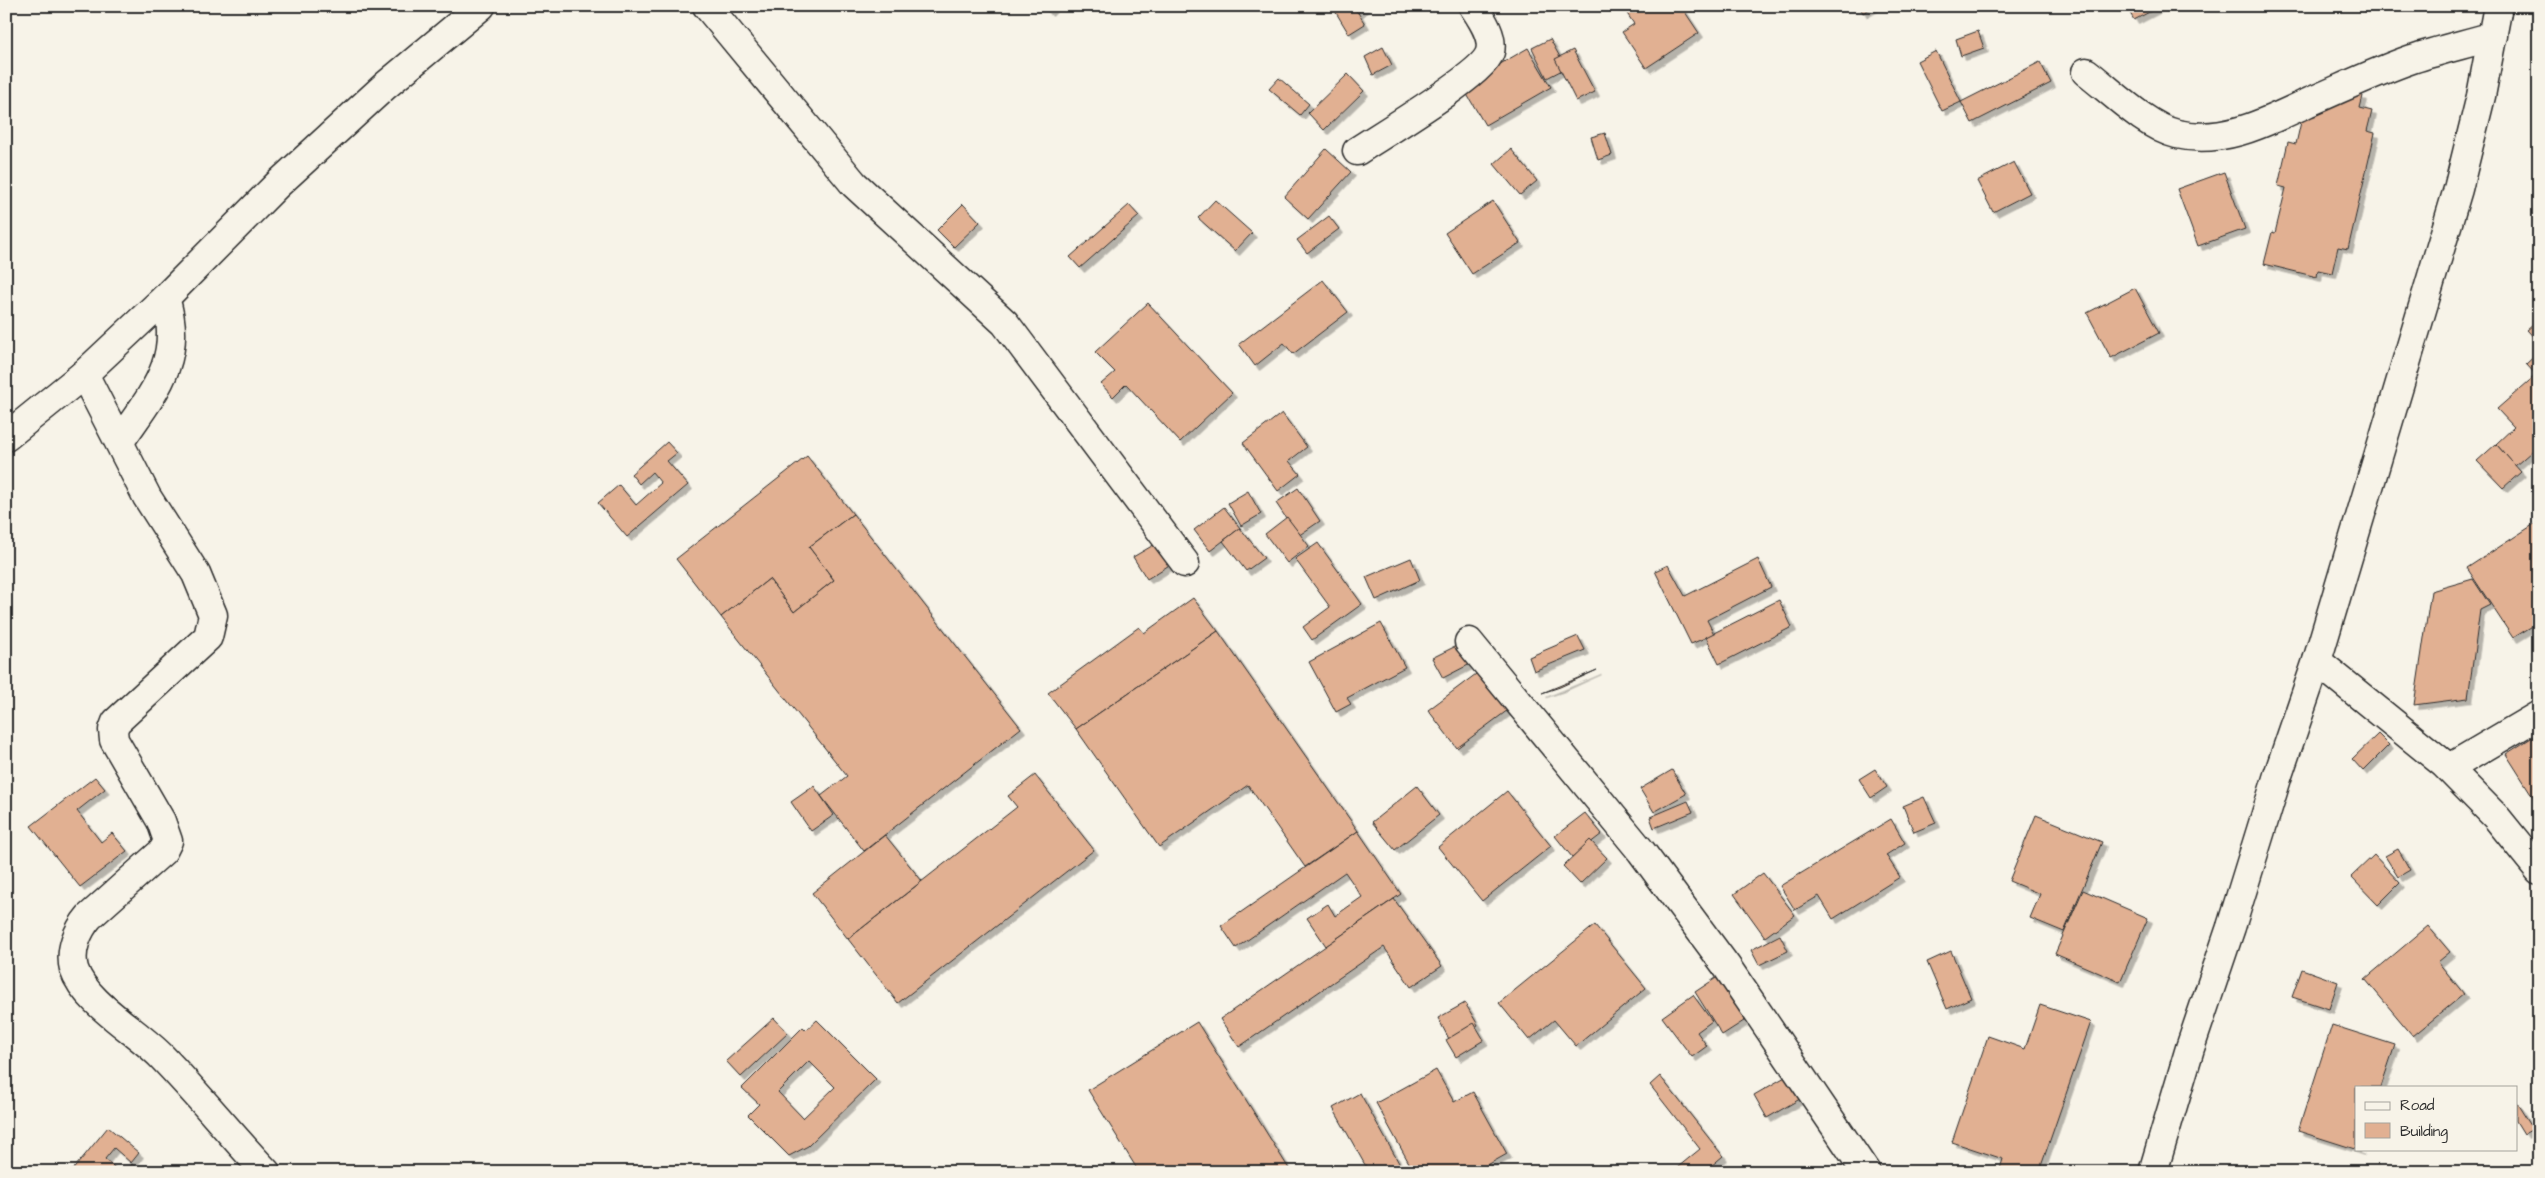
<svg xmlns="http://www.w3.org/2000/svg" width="2545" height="1178" font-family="'Architects Daughter',sans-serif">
<defs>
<filter id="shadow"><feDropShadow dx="4.5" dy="4.5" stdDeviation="0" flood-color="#0004"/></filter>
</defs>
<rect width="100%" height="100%" fill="#f7f3e8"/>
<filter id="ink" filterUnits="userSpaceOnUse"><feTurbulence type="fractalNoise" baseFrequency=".02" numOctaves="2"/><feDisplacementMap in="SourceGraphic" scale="10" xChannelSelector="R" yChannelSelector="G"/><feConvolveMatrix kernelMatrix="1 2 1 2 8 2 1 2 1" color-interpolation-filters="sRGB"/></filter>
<g filter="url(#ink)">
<g fill="#e1b092" stroke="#2b2b2b" fill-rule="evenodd" filter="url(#shadow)">
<polygon points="1043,6 1054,6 1048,12"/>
<polygon points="1332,6 1354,6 1365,24 1349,34"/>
<polygon points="1351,6 1365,6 1358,13"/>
<polygon points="1622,6 1681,6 1699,33 1646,68 1622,32 1634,24"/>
<polygon points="1859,6 1875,6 1863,13"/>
<polygon points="2126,6 2161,6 2134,20"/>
<polygon points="1978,31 1984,48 1961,56 1956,39"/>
<polygon points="1550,39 1566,68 1547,78 1532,48"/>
<polygon points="1383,47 1392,65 1373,75 1365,57"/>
<polygon points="1528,48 1551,87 1485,125 1462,86"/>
<polygon points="1573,50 1595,92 1576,101 1555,59"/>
<polygon points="1936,51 1961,102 1942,111 1917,61"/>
<polygon points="2040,62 2051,83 1972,123 1961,102"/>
<polygon points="1348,74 1364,91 1324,130 1308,113"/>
<polygon points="1279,78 1309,104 1300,115 1269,89"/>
<polygon points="2341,91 2363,96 2360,108 2372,111 2367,131 2375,133 2348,249 2338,247 2332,273 2318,270 2317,277 2264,264 2272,232 2275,233 2286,188 2278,186 2288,142 2296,144 2303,113 2327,102 2338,105"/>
<polygon points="1605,133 1612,155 1598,160 1591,137"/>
<polygon points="1326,149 1351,172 1308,219 1284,197"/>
<polygon points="1511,149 1537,181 1520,195 1494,164"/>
<polygon points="2014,162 2030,193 1993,212 1977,181"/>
<polygon points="2224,172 2245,229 2198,246 2177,189"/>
<polygon points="1215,200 1252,233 1235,251 1198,218"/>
<polygon points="1493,201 1520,243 1472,274 1445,233"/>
<polygon points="963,204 980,222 954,247 937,230"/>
<polygon points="1129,205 1139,216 1080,268 1070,257"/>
<polygon points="1329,216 1339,229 1307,253 1297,240"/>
<polygon points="1323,280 1348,312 1293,354 1284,343 1255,366 1239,344"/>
<polygon points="2135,288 2159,333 2111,358 2087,313"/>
<polygon points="1148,303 1232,393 1180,442 1126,384 1113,397 1101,384 1115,372 1095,352"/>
<polygon points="2539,320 2539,343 2527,330"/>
<polygon points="2539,352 2539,378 2526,364"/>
<polygon points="2536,375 2539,378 2539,445 2515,466 2496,444 2514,427 2497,409"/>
<polygon points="1282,413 1307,447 1289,461 1300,474 1278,491 1243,443"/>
<polygon points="667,442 677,453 667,461 688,485 627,537 598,503 619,485 636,505 661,483 652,472 639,484 631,474"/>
<polygon points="2496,444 2521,472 2503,488 2477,461"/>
<polygon points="807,456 853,514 809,547 834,580 794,612 769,579 721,617 676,559"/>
<polygon points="1298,488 1320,521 1298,536 1276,503"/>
<polygon points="1248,491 1261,514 1241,526 1228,503"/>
<polygon points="1224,507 1240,528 1210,551 1194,530"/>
<polygon points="853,514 1021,728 864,851 821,796 847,776 721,617 769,579 794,612 834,580 809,547"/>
<polygon points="1287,517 1309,546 1287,563 1265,534"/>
<polygon points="2539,521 2539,622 2513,638 2467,568"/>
<polygon points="1240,528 1264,558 1246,571 1223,541"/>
<polygon points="1157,543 1171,564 1147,579 1133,557"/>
<polygon points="1318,543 1362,604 1312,640 1303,627 1330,607 1295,559"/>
<polygon points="1411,558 1420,580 1376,600 1366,577"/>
<polygon points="1758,559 1771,587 1707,620 1714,634 1691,644 1655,571 1668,565 1685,596"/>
<polygon points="2473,579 2490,605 2480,610 2468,698 2414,705 2431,591"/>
<polygon points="1193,598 1218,631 1076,729 1048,693 1139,627 1144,633"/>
<polygon points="1779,600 1792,627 1719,664 1706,637"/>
<polygon points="1381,623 1405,667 1347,698 1351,704 1336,712 1309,662"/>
<polygon points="1218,631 1358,831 1305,867 1248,785 1159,847 1076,729"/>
<polygon points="1578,636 1585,650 1534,671 1529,657"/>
<polygon points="1466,641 1476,661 1443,678 1432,658"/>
<polygon points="1597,670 1560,687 1542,693 1559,686"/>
<polygon points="1480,671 1508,710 1457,748 1428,710"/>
<polygon points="2539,733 2539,806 2506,754"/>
<polygon points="2378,734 2389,745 2363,771 2352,759"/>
<polygon points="1875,769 1887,787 1871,798 1859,779"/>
<polygon points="1672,770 1686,794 1654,812 1640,789"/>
<polygon points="1035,775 1094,850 898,1003 848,939 1017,807 1008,796"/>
<polygon points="95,777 105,789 77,811 101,842 112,833 127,851 80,887 31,826"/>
<polygon points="814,786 834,815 811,831 791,802"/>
<polygon points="1417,786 1439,815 1395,850 1372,822"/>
<polygon points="1507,791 1551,846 1482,901 1438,847"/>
<polygon points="1924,797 1936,823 1914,832 1903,806"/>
<polygon points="1688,801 1693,812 1654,828 1650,817"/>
<polygon points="1585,813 1602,834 1572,857 1555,836"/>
<polygon points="2036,815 2102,842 2064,932 2030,918 2040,894 2009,881"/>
<polygon points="1891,819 1905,843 1886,855 1900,877 1833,919 1819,896 1795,910 1780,886"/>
<polygon points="1358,831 1401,894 1326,946 1307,918 1328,904 1335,916 1362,897 1345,872 1236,948 1221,926"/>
<polygon points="885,835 922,881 848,939 812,893"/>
<polygon points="1590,840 1607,858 1580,884 1563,866"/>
<polygon points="2398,849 2410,870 2398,877 2385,856"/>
<polygon points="2374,855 2400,883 2378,905 2351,877"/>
<polygon points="1763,873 1795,915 1765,937 1734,894"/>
<polygon points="2083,890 2148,918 2120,982 2055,954"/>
<polygon points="1394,899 1442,966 1411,987 1384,947 1239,1047 1220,1019"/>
<polygon points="1595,925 1646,988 1576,1046 1554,1020 1529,1040 1499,1003"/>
<polygon points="2428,926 2450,952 2438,962 2464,994 2413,1036 2365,979"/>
<polygon points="1780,935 1788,951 1759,965 1751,950"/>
<polygon points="1951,951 1971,998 1947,1009 1927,962"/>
<polygon points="2302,969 2338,982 2329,1009 2292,997"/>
<polygon points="1719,976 1747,1019 1722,1035 1695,992"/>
<polygon points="1693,995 1712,1021 1697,1032 1707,1046 1692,1057 1662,1017"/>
<polygon points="1465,1003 1478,1025 1450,1041 1438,1018"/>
<polygon points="2040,1005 2091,1022 2039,1172 1999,1172 2003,1159 1952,1142 1988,1036 2025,1049"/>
<polygon points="774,1018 788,1033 741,1077 726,1061"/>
<path d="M817,1020L876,1079L808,1146L789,1156L748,1115L759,1104L742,1088L803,1027L806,1030ZM809,1061L835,1087L803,1118L778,1092Z"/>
<polygon points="1197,1022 1258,1119 1291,1172 1139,1172 1088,1090"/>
<polygon points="1474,1023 1484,1040 1456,1057 1446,1040"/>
<polygon points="2332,1025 2395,1045 2381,1087 2356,1087 2356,1149 2361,1151 2298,1131"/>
<polygon points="1436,1070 1454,1102 1473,1092 1507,1154 1475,1172 1414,1172 1376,1103"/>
<polygon points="1792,1073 1805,1096 1767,1118 1754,1095"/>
<polygon points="1660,1076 1723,1156 1704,1172 1681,1172 1678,1167 1700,1149 1650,1085"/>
<polygon points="1360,1093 1404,1172 1369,1172 1333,1108"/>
<polygon points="2516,1102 2533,1129 2524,1134 2516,1121"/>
<polygon points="108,1127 139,1153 131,1163 114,1148 105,1159 120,1172 71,1172"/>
<polygon points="132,1164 142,1172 126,1172"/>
</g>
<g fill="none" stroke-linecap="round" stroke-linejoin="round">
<defs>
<g id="minor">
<polyline points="707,6 854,184 1005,323 1185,563"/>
<path d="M2086,72C2111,91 2147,127 2177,134C2223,145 2266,122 2307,103C2342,88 2377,71 2412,59C2439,50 2466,44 2493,36"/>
<path d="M1357,151C1381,135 1484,74 1490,52C1494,36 1481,18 1473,6"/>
<path d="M84,374L147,497L196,574L213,615L208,637L116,722L113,730L114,740L161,821L168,841L163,851L89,917C78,930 69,950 74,969C85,1003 137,1031 162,1057C198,1094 230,1134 266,1172"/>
<polyline points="6,437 84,374 165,298 277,185 385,86 481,6"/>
<path d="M120,441C153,393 185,359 165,298"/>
<polyline points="1469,642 1641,851 1727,967 1866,1172"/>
<polyline points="2317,661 2444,764 2497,818 2539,870"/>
<polyline points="2449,768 2539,715"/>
</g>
<polyline id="secondary" points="2153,1172 2190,1048 2231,927 2278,775 2317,661 2458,189 2481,96 2498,6"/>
</defs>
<use href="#minor" stroke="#2b2b2b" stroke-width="31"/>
<use href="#secondary" stroke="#2b2b2b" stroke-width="31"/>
<use href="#minor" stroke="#f7f3e8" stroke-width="28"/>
<use href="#secondary" stroke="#f7f3e8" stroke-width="28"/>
</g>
</g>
<rect width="2545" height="1178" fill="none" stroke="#f7f3e8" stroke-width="25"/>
<rect x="12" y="12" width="2520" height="1153" fill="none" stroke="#2b2b2b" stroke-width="2" filter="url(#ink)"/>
<rect x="2355" y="1086" width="162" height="65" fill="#f7f3e8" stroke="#a5a39c"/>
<rect x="2365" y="1102" width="25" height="8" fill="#f7f3e8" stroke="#a5a39c"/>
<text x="2400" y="1110" font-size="15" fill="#2b2b2b">Road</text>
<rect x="2365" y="1123" width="25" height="15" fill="#e1b092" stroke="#a5a39c"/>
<text x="2400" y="1136" font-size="15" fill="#2b2b2b">Building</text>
</svg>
